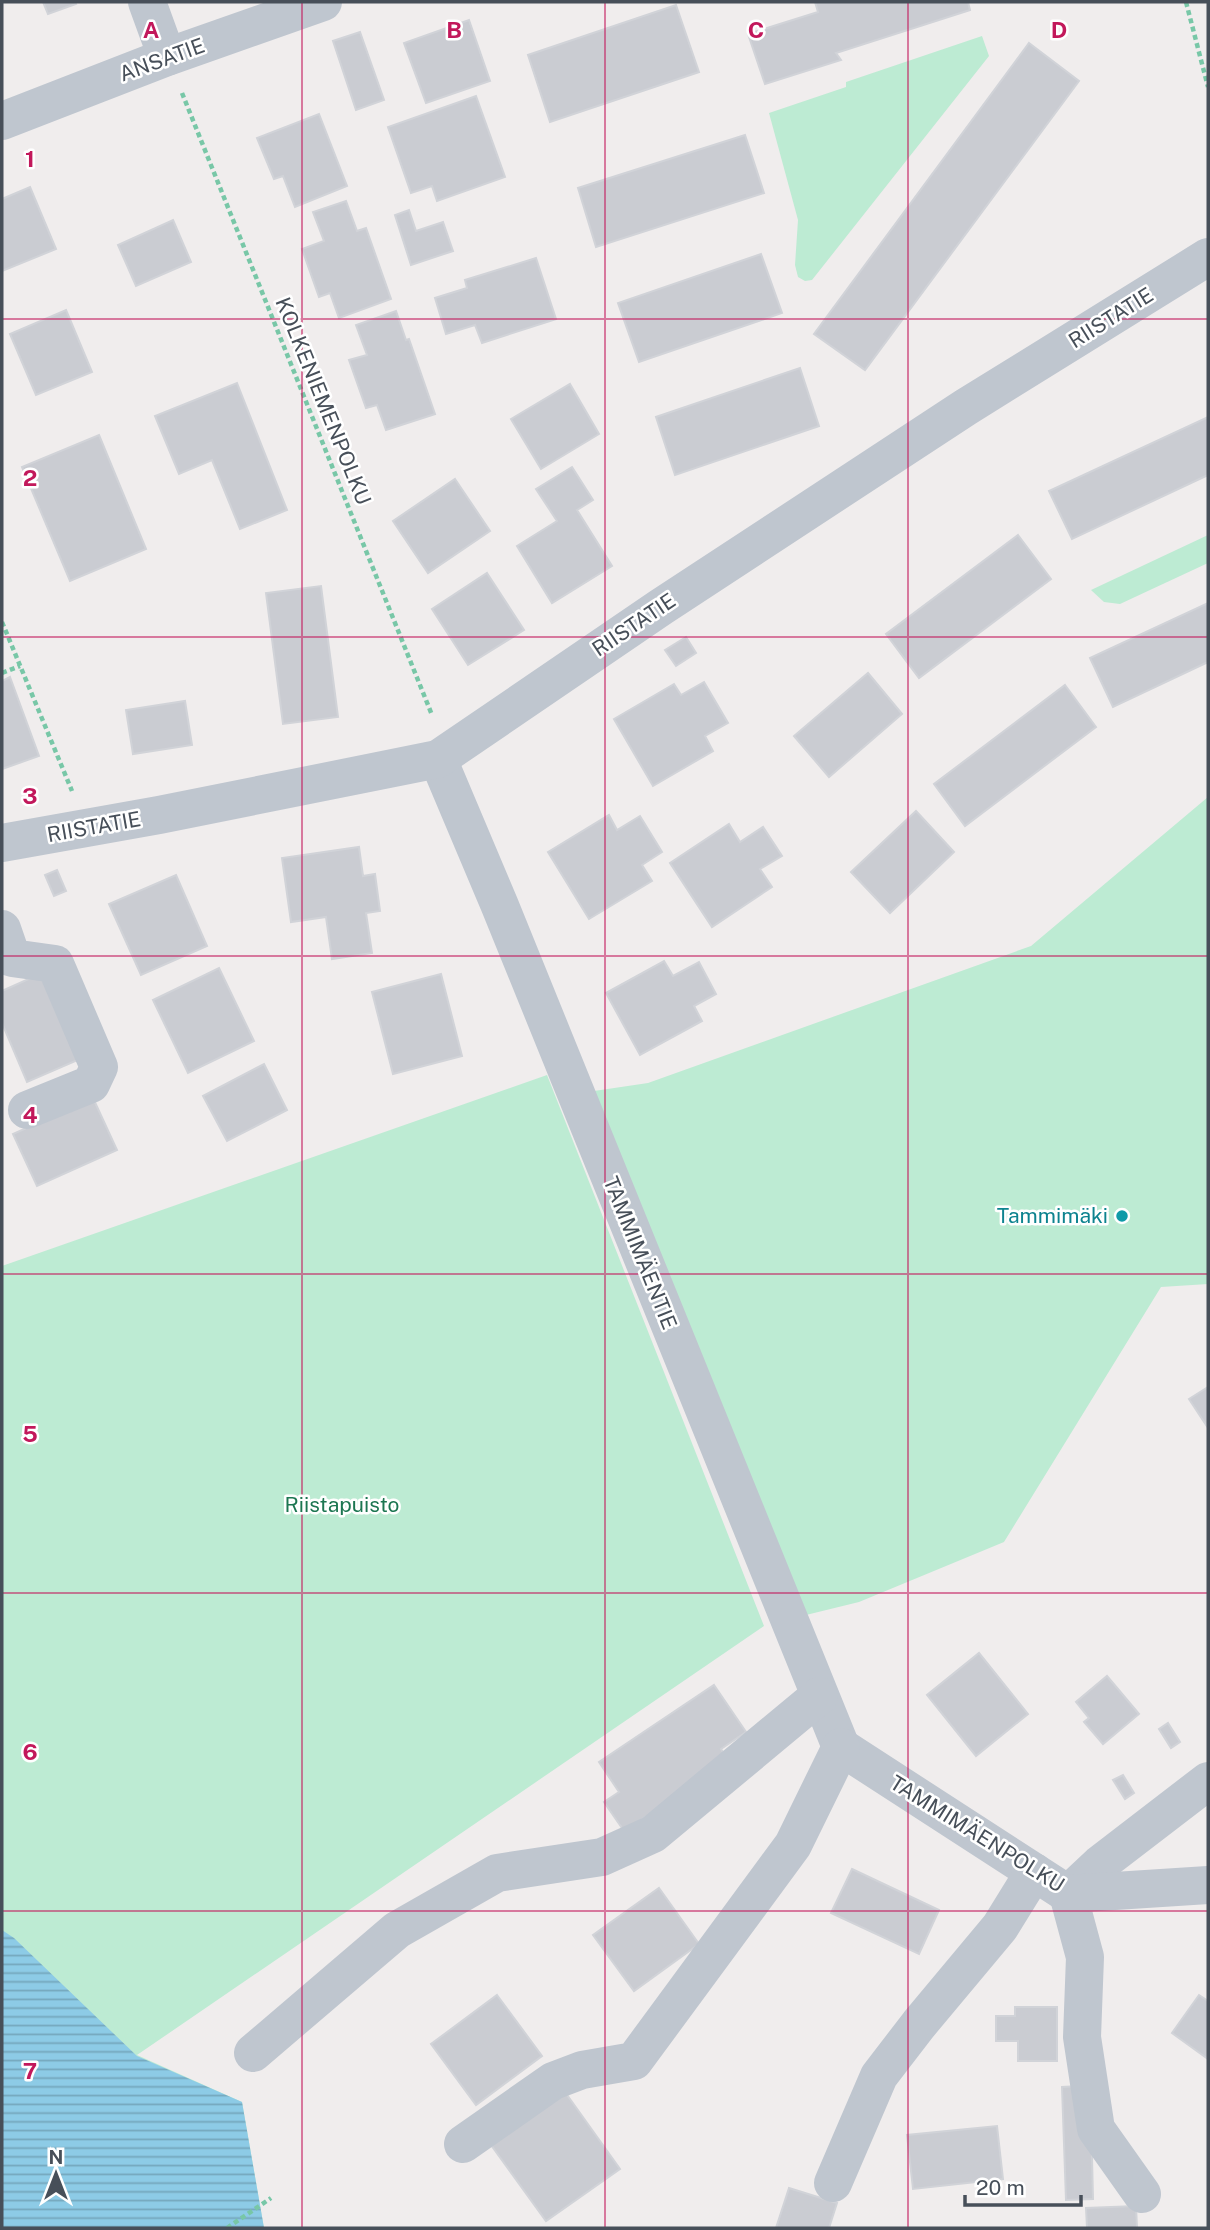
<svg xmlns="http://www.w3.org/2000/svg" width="1210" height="2230" font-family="'Public Sans',sans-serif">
<defs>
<pattern id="water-rules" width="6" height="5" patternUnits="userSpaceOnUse" patternTransform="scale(1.75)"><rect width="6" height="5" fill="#8dcbe6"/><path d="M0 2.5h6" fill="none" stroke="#75a7bd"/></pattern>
</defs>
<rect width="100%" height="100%" fill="#f0eded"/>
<g fill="#bdebd3">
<polygon points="982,36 989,56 812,280 805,281 798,277 795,265 798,220 769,113 846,87 846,82"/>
<polygon points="1208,535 1208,563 1120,604 1104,602 1091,590"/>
<polygon points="1208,797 1208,1284 1161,1287 1004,1542 859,1602 806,1615 594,1091 648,1083 1031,946"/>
<polygon points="547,1075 764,1626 137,2055 242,2102 264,2228 2,2228 2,1266"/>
</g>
<polygon fill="url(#water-rules)" points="2,1930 14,1938 137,2056 242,2102 264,2228 2,2228"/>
<g fill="#caccd2" stroke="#d1d3d8" stroke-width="2">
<polygon points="43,2 75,2 76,4 48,14"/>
<polygon points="815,2 968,2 970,10 836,53 841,60 765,84 748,34 818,12"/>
<polygon points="676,5 699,72 550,122 528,55"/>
<polygon points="469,20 490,81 426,103 404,43"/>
<polygon points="360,32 384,100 356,110 333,41"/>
<polygon points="1029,43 1079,81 865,370 814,334"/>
<polygon points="476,96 505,177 437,201 432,186 411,193 388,127"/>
<polygon points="319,114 347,186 295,207 283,176 274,179 257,138"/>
<polygon points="745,135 764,193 596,247 578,188"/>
<polygon points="30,187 56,249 2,271 2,199"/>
<polygon points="346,201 357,231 366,228 391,299 339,318 330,293 319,297 302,249 324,241 313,212"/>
<polygon points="409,210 416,231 443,222 453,251 411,265 395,215"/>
<polygon points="173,220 191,262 136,286 118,245"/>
<polygon points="761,254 782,313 639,362 618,303"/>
<polygon points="536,258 556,319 482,343 475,325 446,334 435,298 467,288 465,280"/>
<polygon points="66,310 92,372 36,395 10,334"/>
<polygon points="396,311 406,340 409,339 435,414 386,430 377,405 366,408 349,360 367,355 356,325"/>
<polygon points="800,368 819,426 675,475 656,417"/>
<polygon points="237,383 287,510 240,529 212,460 179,474 155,416"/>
<polygon points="570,384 599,434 541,469 511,419"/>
<polygon points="1208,417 1208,475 1072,539 1049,491"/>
<polygon points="99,435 146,549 70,581 22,467"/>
<polygon points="572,467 593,500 577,510 612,566 552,603 517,546 557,521 536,489"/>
<polygon points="455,479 490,531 428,573 393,521"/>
<polygon points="1018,535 1051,579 919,678 886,634"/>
<polygon points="487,573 524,630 468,665 432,609"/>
<polygon points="321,586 338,717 283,724 266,593"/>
<polygon points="1208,603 1208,662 1113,707 1090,658"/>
<polygon points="686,637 696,653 676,666 665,650"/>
<polygon points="868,673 902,714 829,777 794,736"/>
<polygon points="10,677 39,756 2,769 2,681"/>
<polygon points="704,682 728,723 705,736 713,751 653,786 614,719 674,684 681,695"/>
<polygon points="1065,685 1096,727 965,826 934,784"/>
<polygon points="185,701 192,745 133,754 126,710"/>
<polygon points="916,811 954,852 890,913 851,872"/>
<polygon points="609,815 617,830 640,816 662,852 642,865 652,881 589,919 548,852"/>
<polygon points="729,824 740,842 763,827 782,856 760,869 772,887 712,927 670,863"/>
<polygon points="359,847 363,876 375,874 380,911 366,913 372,953 332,959 326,917 291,922 282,858"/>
<polygon points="57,870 66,891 54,896 45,875"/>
<polygon points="176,875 207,946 141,975 109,904"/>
<polygon points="664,961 673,976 699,962 716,994 694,1006 702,1021 640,1055 606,993"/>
<polygon points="219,968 254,1041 188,1073 153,1000"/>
<polygon points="44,972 80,1059 27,1082 2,1023 2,991"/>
<polygon points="441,974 462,1056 393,1074 372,992"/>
<polygon points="264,1064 287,1110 227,1141 203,1096"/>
<polygon points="93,1098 117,1150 37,1186 13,1134"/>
<polygon points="1208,1387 1208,1428 1189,1399"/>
<polygon points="979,1653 1028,1714 976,1756 927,1695"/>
<polygon points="1107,1676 1139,1714 1103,1744 1084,1722 1089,1718 1076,1702"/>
<polygon points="714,1685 746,1732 721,1749 725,1755 694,1785 624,1831 604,1802 619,1792 599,1762"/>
<polygon points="1168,1723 1180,1742 1171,1748 1159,1729"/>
<polygon points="1123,1775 1134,1793 1125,1799 1113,1780"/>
<polygon points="852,1869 939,1910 919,1954 831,1913"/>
<polygon points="659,1888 699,1944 634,1991 593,1935"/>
<polygon points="497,1995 542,2056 476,2105 431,2044"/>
<polygon points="1199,1995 1208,2001 1208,2059 1172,2033"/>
<polygon points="1015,2007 1057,2007 1057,2061 1018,2061 1018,2041 996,2041 996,2016 1015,2016"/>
<polygon points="1080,2086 1091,2116 1093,2199 1066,2200 1062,2087"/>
<polygon points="565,2092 620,2169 546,2221 491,2145"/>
<polygon points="997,2126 1003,2179 913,2189 907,2135"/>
<polygon points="789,2188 837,2203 829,2228 776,2228"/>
<polygon points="1136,2206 1137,2228 1087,2228 1086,2208"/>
</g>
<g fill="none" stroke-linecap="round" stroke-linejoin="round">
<g stroke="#78c7a7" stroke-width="4.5" stroke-dasharray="5 3.5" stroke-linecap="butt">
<polyline points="1186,2 1208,87"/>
<polyline points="182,93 432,715"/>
<polyline points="2,622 72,791"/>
<polyline points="2,673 20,666"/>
<polyline points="227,2228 271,2198"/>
</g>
<g stroke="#bfc6cf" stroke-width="38">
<polyline points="147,2 167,57"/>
<polyline points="2,121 167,57 323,2"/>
<polyline points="438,759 500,906 841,1747"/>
<polyline points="2,843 159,815 438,759 661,607 966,407 1208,257"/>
<polyline points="2,929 12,958 55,964 99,1067 91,1084 27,1110"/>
<polyline points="841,1747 1068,1894 1100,1864 1208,1781"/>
<polyline points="253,2053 397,1930 497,1873 602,1857 653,1834 819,1696"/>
<polyline points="463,2144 553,2081 582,2070 634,2061 793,1845 841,1747"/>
<polyline points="833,2183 879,2076 919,2024 1000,1927 1034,1872"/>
<polyline points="1142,2194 1096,2129 1082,2037 1085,1957 1068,1894 1208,1885"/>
</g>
</g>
<path fill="none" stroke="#c2185b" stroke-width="2" stroke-opacity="0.55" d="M302,2V2228M605,2V2228M908,2V2228M2,319H1208M2,637H1208M2,956H1208M2,1274H1208M2,1593H1208M2,1911H1208"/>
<circle fill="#0f9aa8" stroke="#fff" stroke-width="2.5" cx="1122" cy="1216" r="7"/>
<g text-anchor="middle" stroke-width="5" stroke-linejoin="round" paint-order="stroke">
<g font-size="21" fill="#474f59" stroke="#fff">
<text transform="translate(162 60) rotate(-20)" y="7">ANSATIE</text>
<text transform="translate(1111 318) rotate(-32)" y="7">RIISTATIE</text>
<text transform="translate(323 401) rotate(68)" y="7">KOLKENIEMENPOLKU</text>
<text transform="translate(634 625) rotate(-34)" y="7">RIISTATIE</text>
<text transform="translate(94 827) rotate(-10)" y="7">RIISTATIE</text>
<text transform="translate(640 1253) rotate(68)" y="7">TAMMIMÄENTIE</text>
<text transform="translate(977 1834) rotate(32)" y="7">TAMMIMÄENPOLKU</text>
</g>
<g font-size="21" fill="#0d838f" stroke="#fff" text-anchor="end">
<text x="1108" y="1223">Tammimäki</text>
</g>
<g font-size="21" fill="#1c7651" stroke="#fff">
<text x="342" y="1512">Riistapuisto</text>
</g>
</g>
<g font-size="23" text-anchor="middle" font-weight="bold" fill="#c2185b" stroke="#fff" stroke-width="5" stroke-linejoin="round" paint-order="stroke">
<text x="151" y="38">A</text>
<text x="454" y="38">B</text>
<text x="756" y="38">C</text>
<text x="1059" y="38">D</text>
<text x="30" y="167">1</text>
<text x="30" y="486">2</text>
<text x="30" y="804">3</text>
<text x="30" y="1123">4</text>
<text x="30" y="1442">5</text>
<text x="30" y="1760">6</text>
<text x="30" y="2079">7</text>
</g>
<rect width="1210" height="2230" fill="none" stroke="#474f59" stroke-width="7"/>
<g transform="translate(56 2174)" stroke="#ffffff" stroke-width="5" paint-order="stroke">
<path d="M0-5L12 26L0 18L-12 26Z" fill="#474f59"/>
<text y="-10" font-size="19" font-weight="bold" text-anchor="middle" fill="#474f59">N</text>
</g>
<path d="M965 2195v10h116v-10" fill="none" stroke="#474f59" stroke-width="3.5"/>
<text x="976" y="2195" font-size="21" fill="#474f59" stroke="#ffffff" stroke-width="5" paint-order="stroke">20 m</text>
</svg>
